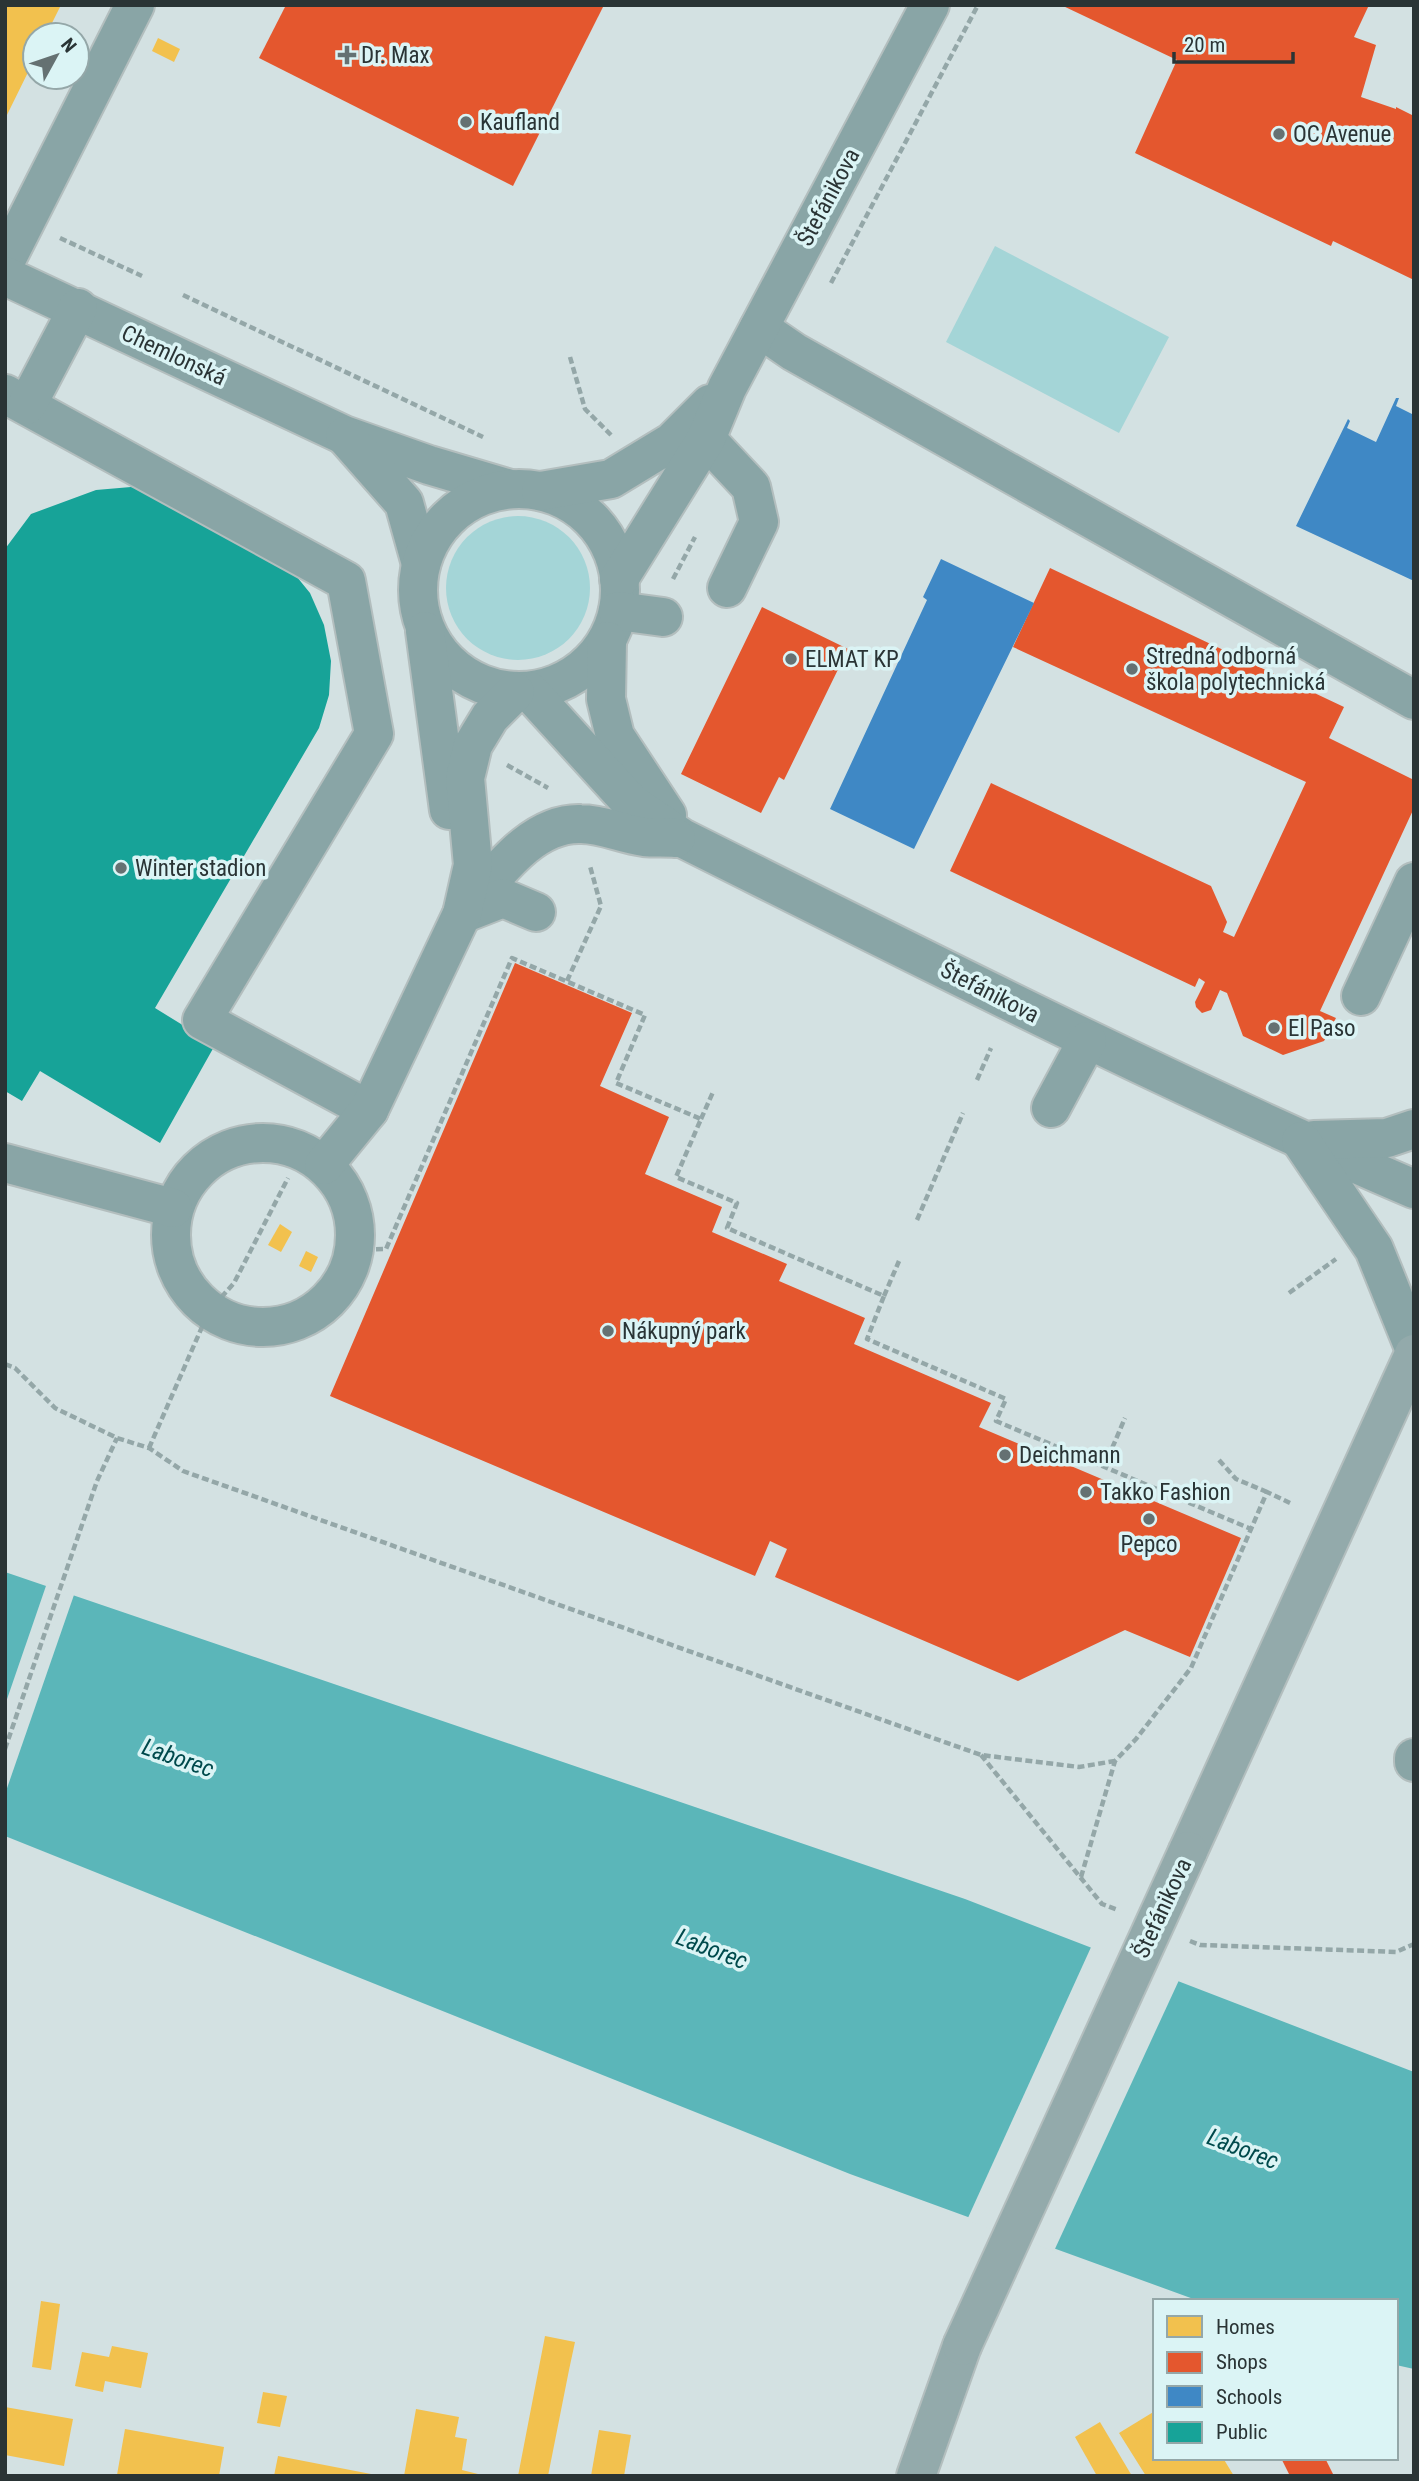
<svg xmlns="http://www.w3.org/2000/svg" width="1419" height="2481" font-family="'Roboto Condensed',sans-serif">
<rect width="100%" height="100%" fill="#d3e1e2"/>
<g fill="#a4d5d7">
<polygon points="995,246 1169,337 1119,433 946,342"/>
<circle cx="518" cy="588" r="72"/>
</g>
<polygon fill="#5bb6b9" points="5,1572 965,1899 1414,2072 1414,2369 1396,2365 1396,2301 1199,2301 850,2174 5,1836"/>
<g fill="#d3e1e2">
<polygon points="47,1583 75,1592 5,1794 5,1705"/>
<polygon points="1092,1945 1180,1978 1054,2251 967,2220"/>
</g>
<g fill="#f2c14e">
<polygon points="5,5 61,5 46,35 35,35 35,58 5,119"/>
<polygon points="158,38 180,49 174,62 152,51"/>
<polygon points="280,1224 292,1232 281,1252 268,1245"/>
<polygon points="306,1251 318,1257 311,1272 299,1266"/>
<polygon points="41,2301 60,2304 51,2370 32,2367"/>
<polygon points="545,2336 575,2342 569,2370 548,2476 518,2476"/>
<polygon points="112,2346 148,2353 141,2388 105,2381 103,2392 75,2386 82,2352 109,2357"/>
<polygon points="263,2392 287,2396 280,2427 257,2423"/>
<polygon points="5,2407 73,2419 64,2466 5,2455"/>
<polygon points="416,2409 459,2417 455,2437 467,2439 462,2470 486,2476 404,2476"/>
<polygon points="1155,2411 1155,2458 1223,2458 1234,2476 1146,2476 1119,2433"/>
<polygon points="1100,2422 1132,2476 1097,2476 1075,2437"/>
<polygon points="125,2429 224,2447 219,2476 117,2475"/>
<polygon points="599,2430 631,2435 624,2476 591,2476"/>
<polygon points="278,2456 371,2474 370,2476 274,2476"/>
</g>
<g fill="#e4572e">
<polygon points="286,5 604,5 513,186 259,58"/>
<polygon points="1061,5 1369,5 1354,37 1376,45 1361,97 1396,109 1396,107 1414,116 1414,280 1333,241 1331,246 1135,153 1177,60"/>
<polygon points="1050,568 1344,707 1329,738 1414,780 1414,808 1320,1011 1336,1018 1324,1041 1283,1055 1243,1036 1227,993 1220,990 1211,1010 1202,1013 1196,1007 1195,1002 1205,982 1199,978 1195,987 950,871 991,783 1211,886 1227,922 1223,932 1234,937 1306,782 1013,647"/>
<polygon points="762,607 848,649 784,780 779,777 761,813 681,774"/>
<polygon points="515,963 632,1013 600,1086 669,1117 645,1174 722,1207 712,1232 787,1264 779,1281 865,1318 854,1344 991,1403 979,1427 1241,1538 1190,1657 1125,1630 1018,1681 775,1577 787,1549 770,1541 755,1576 330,1396"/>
<polygon points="1281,2458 1325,2458 1334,2476 1290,2476"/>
</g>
<g fill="#3f88c5">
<polygon points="1396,398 1399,398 1396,406 1414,415 1414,581 1296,526 1348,419 1350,421 1347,428 1376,442"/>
<polygon points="941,559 1034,603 914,849 830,809 927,600 923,597"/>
</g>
<polygon fill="#17a398" points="131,487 165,493 288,566 310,593 324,625 331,661 329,695 319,728 155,1008 215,1045 160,1143 40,1071 22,1101 5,1091 5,549 31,514 96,490"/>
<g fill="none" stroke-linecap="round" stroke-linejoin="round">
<defs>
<g id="minor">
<polyline points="5,262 135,5"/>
<polyline points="5,276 344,435 429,465 510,489"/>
<polyline points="759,328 794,352 1414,700"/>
<polyline points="5,394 346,581 374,734 202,1020 369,1110"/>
<polyline points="27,405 78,308"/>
<polyline points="345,436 404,503 421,564"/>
<polyline points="706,439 751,487 759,522 727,588"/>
<circle cx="519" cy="590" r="101"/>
<polyline points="541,491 611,479 672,442 710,404"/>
<polyline points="619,579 706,439 727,388 930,5"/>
<polyline points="618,611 663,617"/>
<polyline points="425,631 449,810"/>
<polyline points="607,641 606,699 615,736 667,815"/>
<path d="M529,691L632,804L682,838C924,959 1165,1082 1414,1189"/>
<path d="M464,911C494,878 530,822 581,824C603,824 622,834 644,837C654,838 666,837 676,838"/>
<polyline points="462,914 503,898 536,912"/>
<polyline points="1361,996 1414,882"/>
<polyline points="1051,1108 1087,1041"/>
<polyline points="1314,1140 1387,1138 1414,1129"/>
<polyline points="1301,1141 1374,1249 1414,1348"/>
<circle cx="263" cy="1235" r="92"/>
<polyline points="5,1163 173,1208"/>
<polyline points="324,1165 369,1110 462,914 473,865 465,778 473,745 490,717 515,692"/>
<polyline points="1414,1758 1414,1762"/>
</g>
<g id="major">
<polyline points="1188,1851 1414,1354"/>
<polyline points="916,2476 962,2346"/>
</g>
</defs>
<use href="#minor" stroke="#b3bebe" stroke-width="42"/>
<use href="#major" stroke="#b3bebe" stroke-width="42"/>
<g stroke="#94a7a8" stroke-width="4.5" stroke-dasharray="7 3.5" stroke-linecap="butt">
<polyline points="60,238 142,276"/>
<polyline points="831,283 978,5"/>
<polyline points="183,295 483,437"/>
<polyline points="570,357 585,409 611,435"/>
<polyline points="673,579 695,537"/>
<polyline points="507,765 548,788"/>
<polyline points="567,981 601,906 590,866"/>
<polyline points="977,1080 991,1048"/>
<polyline points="701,1119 713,1092"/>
<polyline points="917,1220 963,1113"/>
<polyline points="355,1250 386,1249 512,958 645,1015 616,1083 701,1119 676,1177 737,1203 727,1228 884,1296 867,1339 1006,1399 996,1421 1251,1529"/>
<polyline points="1289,1293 1336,1259"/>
<polyline points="884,1296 899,1261"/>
<polyline points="5,1364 15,1368 55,1408 117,1438 149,1448 183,1471 981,1755 1079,1767 1115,1761"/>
<polyline points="149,1448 209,1311 234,1283 288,1178"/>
<polyline points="1219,1460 1236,1479 1267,1492"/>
<polyline points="1104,1467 1125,1418"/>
<polyline points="5,1749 97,1481 117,1438"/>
<polyline points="981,1755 1102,1904 1118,1910"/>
<polyline points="1081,1877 1115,1761 1136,1739 1191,1668 1267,1492 1290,1503"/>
<polyline points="1190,1941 1200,1945 1396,1952 1414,1944"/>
</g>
<use href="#minor" stroke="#89a5a6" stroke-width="38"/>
<use href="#major" stroke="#93aaab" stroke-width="38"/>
<defs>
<polyline id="major-bridge" points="962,2346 1188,1851"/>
</defs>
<use href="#major-bridge" stroke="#b3bebe" stroke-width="42" stroke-linecap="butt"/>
<use href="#major-bridge" stroke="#93aaab" stroke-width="38"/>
</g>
<g fill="#657172" stroke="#dbf4f5" stroke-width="2.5">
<path d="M343.5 44.5h7v7h7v7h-7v7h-7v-7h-7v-7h7z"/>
<circle cx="466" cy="122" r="7"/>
<circle cx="1279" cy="134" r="7"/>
<circle cx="791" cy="659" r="7"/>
<circle cx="1132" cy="669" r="7"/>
<circle cx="121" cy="868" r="7"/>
<circle cx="1274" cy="1028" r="7"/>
<circle cx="608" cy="1331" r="7"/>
<circle cx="1005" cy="1455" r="7"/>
<circle cx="1086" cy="1492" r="7"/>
<circle cx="1149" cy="1519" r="7"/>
</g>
<g text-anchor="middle" stroke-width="7" stroke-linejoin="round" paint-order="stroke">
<g font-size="23" fill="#2a3435" stroke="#dbf4f5" text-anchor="start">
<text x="361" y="63">Dr. Max</text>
<text x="480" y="130">Kaufland</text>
<text x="1293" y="142">OC Avenue</text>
<text x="1146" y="664">Stredná odborná<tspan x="1146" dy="26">škola polytechnická</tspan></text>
<text x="805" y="667">ELMAT KP</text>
<text x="135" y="876">Winter stadion</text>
<text x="1288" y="1036">El Paso</text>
<text x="622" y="1339">Nákupný park</text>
<text x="1019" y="1463">Deichmann</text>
<text x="1100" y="1500">Takko Fashion</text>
<text x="1149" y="1552" text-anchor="middle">Pepco</text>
</g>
<g font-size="23" fill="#2a3435" stroke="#dbf4f5">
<text transform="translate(828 197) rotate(-62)" y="8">Štefánikova</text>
<text transform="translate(174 355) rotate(25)" y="8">Chemlonská</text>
<text transform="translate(990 992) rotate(27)" y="8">Štefánikova</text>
<text transform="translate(1162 1908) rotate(-65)" y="8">Štefánikova</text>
</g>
<g font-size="24" font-style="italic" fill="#004a4c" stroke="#dbf4f5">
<text transform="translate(178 1758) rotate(19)" y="8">Laborec</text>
<text transform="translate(712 1949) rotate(21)" y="8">Laborec</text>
<text transform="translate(1243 2149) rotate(21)" y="8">Laborec</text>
</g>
</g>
<rect width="1419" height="2481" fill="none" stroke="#2a3435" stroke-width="14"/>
<rect x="1153" y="2299" width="245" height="161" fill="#dbf4f5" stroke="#94a7a8" stroke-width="2"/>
<rect x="1167" y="2316" width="35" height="21" fill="#f2c14e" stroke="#94a7a8" stroke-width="2"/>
<text x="1216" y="2334" font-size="21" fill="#2a3435">Homes</text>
<rect x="1167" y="2352" width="35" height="21" fill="#e4572e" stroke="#94a7a8" stroke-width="2"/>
<text x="1216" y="2369" font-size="21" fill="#2a3435">Shops</text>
<rect x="1167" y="2386" width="35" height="21" fill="#3f88c5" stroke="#94a7a8" stroke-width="2"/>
<text x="1216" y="2404" font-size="21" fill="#2a3435">Schools</text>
<rect x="1167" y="2422" width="35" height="21" fill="#17a398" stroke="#94a7a8" stroke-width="2"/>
<text x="1216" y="2439" font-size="21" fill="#2a3435">Public</text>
<g transform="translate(56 56) rotate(50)"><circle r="33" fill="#dbf4f5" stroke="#94a7a8" stroke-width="2"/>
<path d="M0-5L12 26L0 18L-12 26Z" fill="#657172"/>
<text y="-10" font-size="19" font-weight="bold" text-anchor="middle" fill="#2a3435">N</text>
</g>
<path d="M1174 52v10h119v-10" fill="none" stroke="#2a3435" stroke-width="3.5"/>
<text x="1184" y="52" font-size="21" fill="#2a3435" stroke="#dbf4f5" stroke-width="5" paint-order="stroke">20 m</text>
</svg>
